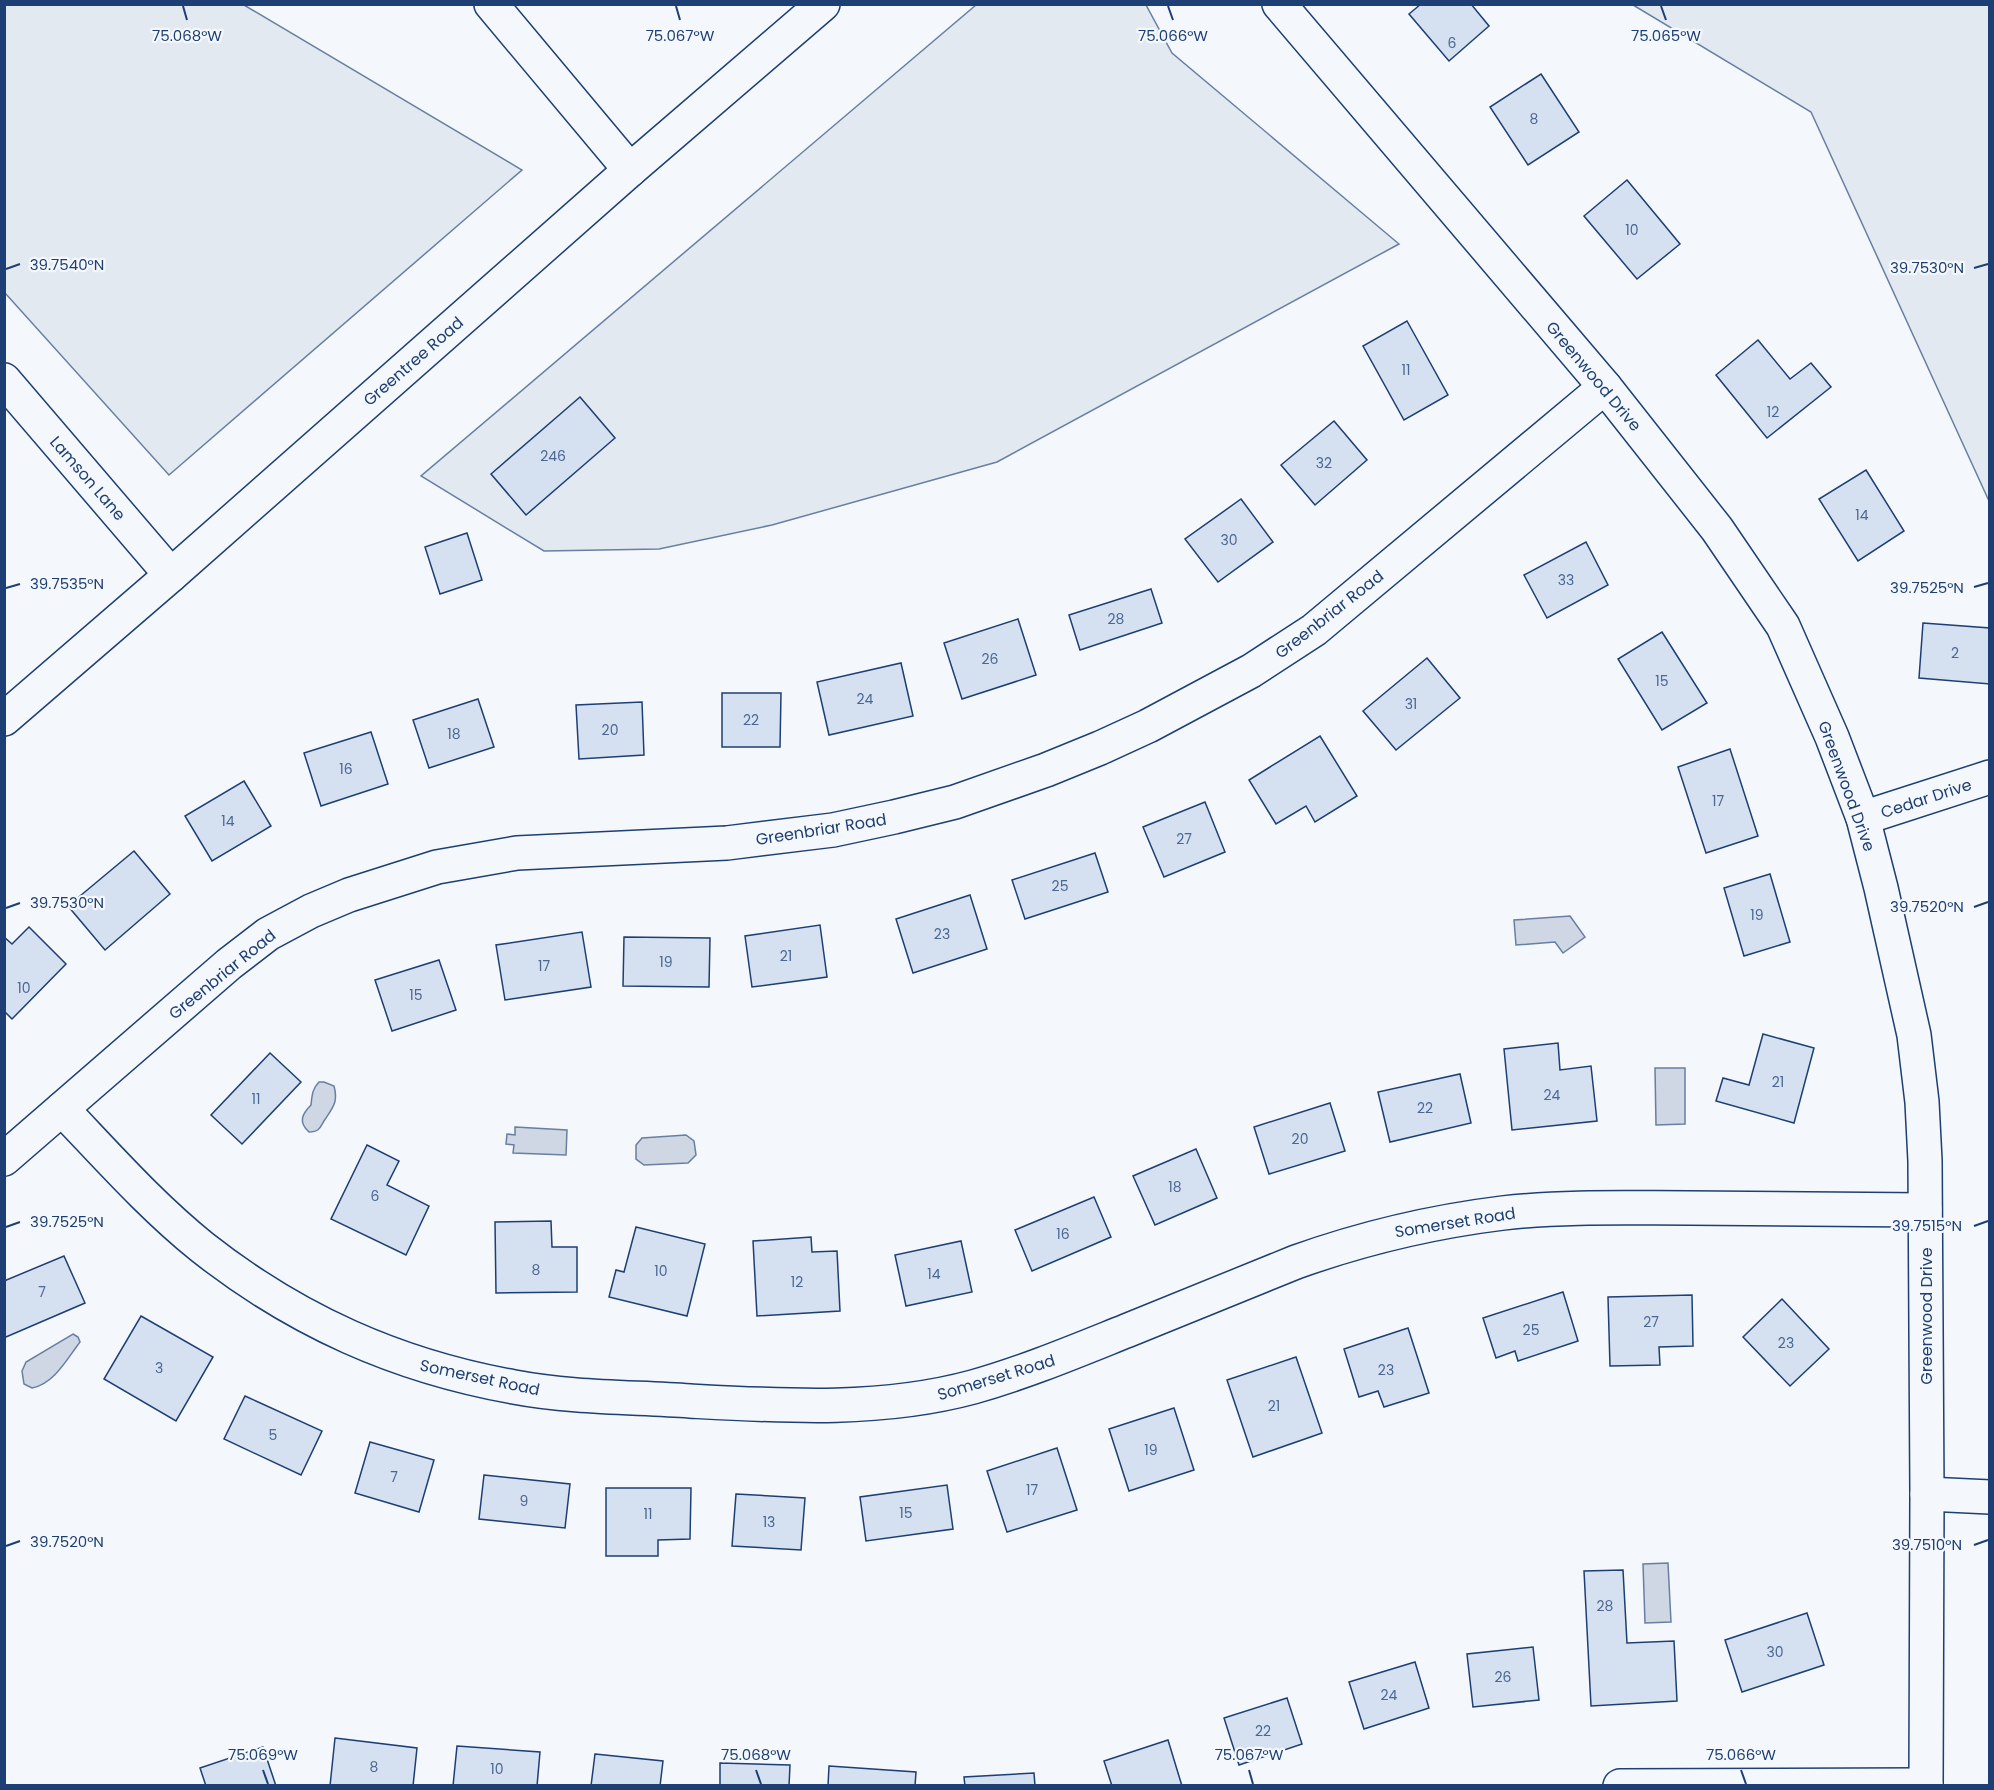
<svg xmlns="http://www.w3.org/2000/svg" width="1994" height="1790" font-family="Poppins,sans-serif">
<rect width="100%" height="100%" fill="#f4f7fb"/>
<g fill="#e3e9f0" stroke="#687fa3" stroke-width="1.5">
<polygon points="4,5 244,5 522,170 169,475 5,293"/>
<polygon points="976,5 1146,5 1172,53 1399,244 997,462 772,525 659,549 544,551 421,476"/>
<polygon points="1633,5 1989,5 1989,501 1811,112"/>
</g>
<g fill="#cfd7e4" stroke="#687fa3" stroke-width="1.5">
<polygon points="1570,916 1585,937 1563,953 1555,942 1516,945 1514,920"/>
<polygon points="1655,1068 1685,1068 1685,1124 1656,1125"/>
<path d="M319,1082H324L334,1086C338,1101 334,1106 326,1118C320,1126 321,1132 309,1132C298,1122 302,1114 311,1105C312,1096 312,1089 319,1082Z"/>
<polygon points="515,1127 567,1130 566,1155 513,1153 514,1145 506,1144 507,1134 515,1135"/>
<polygon points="686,1135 694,1141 696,1155 688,1163 644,1165 636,1159 636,1145 642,1138"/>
<path d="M73,1334L78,1337L80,1342C67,1359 54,1384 32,1388L24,1384L22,1371L26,1362Z"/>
<polygon points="1668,1563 1671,1622 1645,1623 1643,1564"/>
</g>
<g fill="#d5e0f0" stroke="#1d3f73" stroke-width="1.5">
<polygon points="1421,4 1471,4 1489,26 1449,61 1409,14"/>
<polygon points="1541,74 1579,132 1528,165 1490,107"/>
<polygon points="1627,180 1680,244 1637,279 1584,216"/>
<polygon points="1407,321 1448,395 1404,420 1363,346"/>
<polygon points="1758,340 1790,379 1811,363 1831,387 1767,438 1716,375"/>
<polygon points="580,397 615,438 526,515 491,474"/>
<polygon points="1334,421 1367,460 1315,505 1281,465"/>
<polygon points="1866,470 1904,531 1858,561 1819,499"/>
<polygon points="1241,499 1273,542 1218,582 1185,539"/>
<polygon points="467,533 482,580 440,594 425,547"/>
<polygon points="1586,542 1608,585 1547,618 1524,575"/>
<polygon points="1151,589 1162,623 1080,650 1069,615"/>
<polygon points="1018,619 1036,675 962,699 944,643"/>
<polygon points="1923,623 1990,628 1990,684 1919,678"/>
<polygon points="1662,632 1707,703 1662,730 1618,659"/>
<polygon points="1427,658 1460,698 1396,750 1363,711"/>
<polygon points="901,663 913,716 829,735 817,682"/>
<polygon points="722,693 781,693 780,747 722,747"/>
<polygon points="478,699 494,747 429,768 413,720"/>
<polygon points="642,702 644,755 579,759 576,705"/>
<polygon points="371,732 388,784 321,806 304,753"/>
<polygon points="1320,736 1357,796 1315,822 1306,806 1276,824 1249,780"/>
<polygon points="1730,749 1758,836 1706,853 1678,767"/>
<polygon points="244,781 271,826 212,861 185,816"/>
<polygon points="1205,802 1225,852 1164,877 1143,827"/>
<polygon points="134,851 170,894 105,950 68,906"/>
<polygon points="1095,853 1108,892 1025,919 1012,880"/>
<polygon points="1770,874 1790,942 1744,956 1724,888"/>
<polygon points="970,895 987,949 913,973 896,919"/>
<polygon points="820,925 827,977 752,987 745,936"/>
<polygon points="29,927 66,964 12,1019 4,1011 4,937 12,944"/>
<polygon points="582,932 591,987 505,1000 496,945"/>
<polygon points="624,937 710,938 709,987 623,986"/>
<polygon points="439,960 456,1010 392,1031 375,980"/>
<polygon points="1763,1034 1814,1048 1794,1123 1716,1101 1723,1078 1749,1085"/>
<polygon points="1558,1043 1560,1070 1591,1066 1597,1121 1512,1130 1504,1049"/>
<polygon points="270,1053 301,1082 242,1144 211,1115"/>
<polygon points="1460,1074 1471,1123 1390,1142 1378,1092"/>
<polygon points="1330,1103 1345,1151 1269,1174 1254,1127"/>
<polygon points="367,1145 399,1161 387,1185 429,1206 406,1255 331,1219"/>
<polygon points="1196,1149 1217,1198 1155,1225 1133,1176"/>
<polygon points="1094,1197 1111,1237 1032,1271 1015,1230"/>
<polygon points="551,1221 552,1247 577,1247 577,1292 496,1293 495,1222"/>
<polygon points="636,1227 705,1244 687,1316 609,1297 616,1270 624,1272"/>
<polygon points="811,1237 812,1252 837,1251 840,1311 757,1316 753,1241"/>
<polygon points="961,1241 972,1292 906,1306 895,1255"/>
<polygon points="64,1256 85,1303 6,1337 4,1333 4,1281"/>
<polygon points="1563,1292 1578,1341 1518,1361 1515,1351 1496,1358 1483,1318"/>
<polygon points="1692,1295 1693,1346 1659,1347 1660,1365 1610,1366 1608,1297"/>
<polygon points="1782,1299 1829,1349 1790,1386 1743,1337"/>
<polygon points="141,1316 213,1357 176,1421 104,1379"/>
<polygon points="1408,1328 1429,1393 1384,1407 1378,1391 1359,1397 1344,1349"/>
<polygon points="1296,1357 1322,1433 1253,1457 1227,1380"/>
<polygon points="245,1396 322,1431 301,1475 224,1439"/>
<polygon points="1174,1408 1194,1470 1129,1491 1109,1429"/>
<polygon points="370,1442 434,1460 419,1512 355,1493"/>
<polygon points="1057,1448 1077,1510 1007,1532 987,1471"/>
<polygon points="484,1475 570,1484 565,1528 479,1519"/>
<polygon points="947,1485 953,1529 866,1541 860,1497"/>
<polygon points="606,1488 691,1488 690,1539 658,1540 658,1556 606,1556"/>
<polygon points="736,1494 805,1498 801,1550 732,1546"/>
<polygon points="1623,1570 1627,1643 1674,1641 1677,1701 1591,1706 1584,1571"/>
<polygon points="1807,1613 1824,1665 1742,1692 1725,1640"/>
<polygon points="1533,1647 1539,1700 1473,1707 1467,1654"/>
<polygon points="1415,1662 1429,1708 1364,1729 1349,1682"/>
<polygon points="1287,1698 1302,1744 1239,1765 1224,1718"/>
<polygon points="335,1738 417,1748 413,1786 330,1786"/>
<polygon points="1168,1740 1182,1786 1112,1786 1104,1761"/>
<polygon points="457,1746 540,1752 537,1786 453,1786"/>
<polygon points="263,1747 276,1786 206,1786 200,1768"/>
<polygon points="595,1754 663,1761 660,1786 591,1786"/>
<polygon points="720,1763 790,1765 789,1786 720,1786"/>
<polygon points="829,1766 916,1772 915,1786 828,1786"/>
<polygon points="1034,1773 1035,1786 965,1786 964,1777"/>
</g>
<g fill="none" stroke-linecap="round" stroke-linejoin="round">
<defs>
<g id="minor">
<polyline points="491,4 630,170"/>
<polyline points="1279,4 1605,387 1717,529 1783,626 1832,737 1863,818 1881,888 1914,1035 1922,1102 1925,1161 1927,1494 1926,1786"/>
<polyline points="4,380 171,575"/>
<polyline points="4,719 171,575 630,170 823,4"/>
<polyline points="1863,818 1990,777"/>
<path d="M62,1109C107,1156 151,1206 202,1247C296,1321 397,1366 514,1387C572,1398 632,1397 690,1401C784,1406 881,1412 973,1387C1026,1372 1076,1351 1126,1331C1183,1308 1240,1285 1296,1262C1366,1237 1430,1222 1503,1213C1565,1206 1627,1208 1689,1208C1768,1209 1847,1210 1925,1210"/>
<polyline points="4,1159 229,964 268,934 311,911 349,895 437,867 517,853 727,843 833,830 894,817 955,802 1046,770 1100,748 1148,726 1251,671 1314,630 1605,387"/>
<polyline points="1927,1494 1990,1497"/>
<polyline points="1620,1786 1926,1785"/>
</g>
</defs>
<use href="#minor" stroke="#1d3f73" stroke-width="36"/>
<use href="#minor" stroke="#f4f7fb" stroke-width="33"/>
</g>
<path fill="none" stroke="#1d3f73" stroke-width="2" d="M183,6L187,20M676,6L680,20M1168,6L1173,20M1661,6L1666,20M1974,268L1988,264M6,269L20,264M1974,587L1988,583M6,588L20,584M1974,907L1988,902M6,908L20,903M1974,1226L1988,1221M6,1227L20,1222M1974,1545L1988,1540M6,1546L20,1541M263,1770L268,1784M756,1770L761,1784M1249,1770L1253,1784M1741,1770L1746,1784"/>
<g text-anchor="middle" stroke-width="4.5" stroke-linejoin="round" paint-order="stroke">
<g font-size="14" fill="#4b6792">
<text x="1452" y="48">6</text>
<text x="1534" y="124">8</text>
<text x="1632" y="235">10</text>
<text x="1406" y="375">11</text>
<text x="1773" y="417">12</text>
<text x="553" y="461">246</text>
<text x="1324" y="468">32</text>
<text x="1862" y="520">14</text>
<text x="1229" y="545">30</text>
<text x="1566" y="585">33</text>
<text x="1116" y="624">28</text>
<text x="1955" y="658">2</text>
<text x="990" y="664">26</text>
<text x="1662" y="686">15</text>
<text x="865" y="704">24</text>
<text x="1411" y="709">31</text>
<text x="751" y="725">22</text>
<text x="610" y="735">20</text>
<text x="454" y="739">18</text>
<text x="346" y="774">16</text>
<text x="1718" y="806">17</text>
<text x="228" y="826">14</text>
<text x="1184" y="844">27</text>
<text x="1060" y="891">25</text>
<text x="1757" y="920">19</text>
<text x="942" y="939">23</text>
<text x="786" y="961">21</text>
<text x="666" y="967">19</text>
<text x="544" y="971">17</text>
<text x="24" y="993">10</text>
<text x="416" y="1000">15</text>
<text x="1778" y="1087">21</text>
<text x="1552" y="1100">24</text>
<text x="256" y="1104">11</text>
<text x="1425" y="1113">22</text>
<text x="1300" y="1144">20</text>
<text x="1175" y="1192">18</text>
<text x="375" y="1201">6</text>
<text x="1063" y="1239">16</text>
<text x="536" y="1275">8</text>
<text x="661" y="1276">10</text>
<text x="934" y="1279">14</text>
<text x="797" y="1287">12</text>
<text x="42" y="1297">7</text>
<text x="1651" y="1327">27</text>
<text x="1531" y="1335">25</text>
<text x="1786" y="1348">23</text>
<text x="159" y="1373">3</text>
<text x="1386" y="1375">23</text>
<text x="1274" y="1411">21</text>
<text x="273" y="1440">5</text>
<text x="1151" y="1455">19</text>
<text x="394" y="1482">7</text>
<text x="1032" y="1495">17</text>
<text x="524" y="1506">9</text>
<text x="906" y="1518">15</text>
<text x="648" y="1519">11</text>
<text x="769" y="1527">13</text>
<text x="1605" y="1611">28</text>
<text x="1775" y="1657">30</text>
<text x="1503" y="1682">26</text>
<text x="1389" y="1700">24</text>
<text x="1263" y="1736">22</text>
<text x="374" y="1772">8</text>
<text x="497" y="1774">10</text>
</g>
<g font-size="16" fill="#1d3f73" stroke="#f4f7fb">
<text transform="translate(413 361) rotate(-41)" y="6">Greentree Road</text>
<text transform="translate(1594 376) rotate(50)" y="6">Greenwood Drive</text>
<text transform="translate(88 478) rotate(49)" y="6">Lamson Lane</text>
<text transform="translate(1329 614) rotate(-38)" y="6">Greenbriar Road</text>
<text transform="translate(1847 786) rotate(70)" y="6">Greenwood Drive</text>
<text transform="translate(1926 798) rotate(-18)" y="6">Cedar Drive</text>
<text transform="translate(821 829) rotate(-9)" y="6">Greenbriar Road</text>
<text transform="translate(222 974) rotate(-39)" y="6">Greenbriar Road</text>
<text transform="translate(1455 1222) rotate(-9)" y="6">Somerset Road</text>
<text transform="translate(1926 1316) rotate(-90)" y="6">Greenwood Drive</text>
<text transform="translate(480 1377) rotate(12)" y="6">Somerset Road</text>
<text transform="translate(996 1377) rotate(-17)" y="6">Somerset Road</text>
</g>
</g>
<g font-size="15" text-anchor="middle" fill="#1d3f73" stroke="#f4f7fb" stroke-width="4.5" stroke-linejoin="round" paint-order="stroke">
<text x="187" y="41">75.068°W</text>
<text x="680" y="41">75.067°W</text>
<text x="1173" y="41">75.066°W</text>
<text x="1666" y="41">75.065°W</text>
<text x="67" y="270">39.7540°N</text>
<text x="1927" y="273">39.7530°N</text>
<text x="67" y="589">39.7535°N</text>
<text x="1927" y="593">39.7525°N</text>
<text x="67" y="908">39.7530°N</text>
<text x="1927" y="912">39.7520°N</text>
<text x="67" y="1227">39.7525°N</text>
<text x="1927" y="1231">39.7515°N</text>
<text x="67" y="1547">39.7520°N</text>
<text x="1927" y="1550">39.7510°N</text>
<text x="263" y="1760">75.069°W</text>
<text x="756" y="1760">75.068°W</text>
<text x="1249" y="1760">75.067°W</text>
<text x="1741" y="1760">75.066°W</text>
</g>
<rect width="1994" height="1790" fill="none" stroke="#1d3f73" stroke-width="12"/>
</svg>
